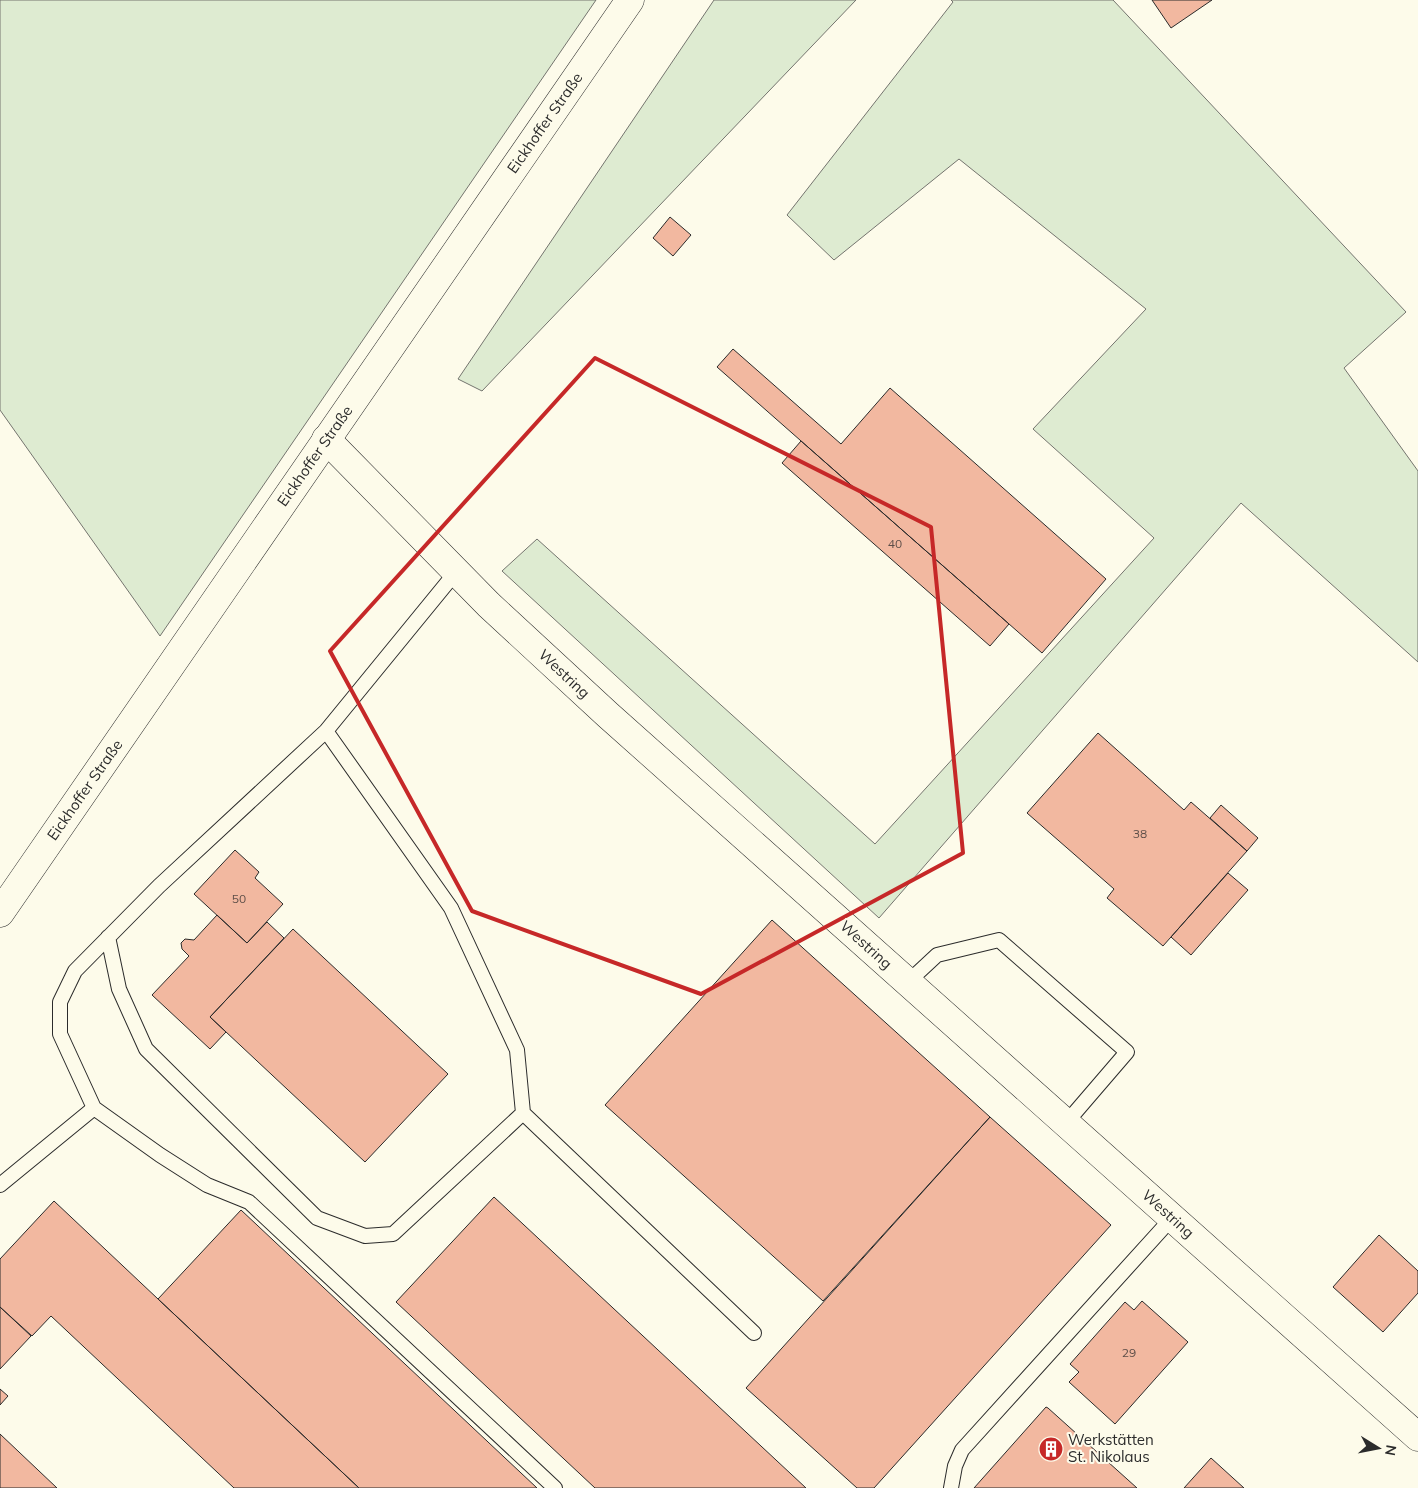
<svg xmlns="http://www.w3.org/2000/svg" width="1418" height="1488" viewBox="0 0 1418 1488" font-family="Mulish,sans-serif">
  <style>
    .green { fill: #deebd1; stroke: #74746e }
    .building { fill: #f2b8a0; stroke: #2b2b2b }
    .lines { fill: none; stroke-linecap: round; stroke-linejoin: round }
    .lane-casing { stroke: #2b2b2b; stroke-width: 16 }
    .street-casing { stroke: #2b2b2b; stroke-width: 29 }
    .secondary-casing { stroke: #2b2b2b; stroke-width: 29 }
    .lane { stroke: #fdfbea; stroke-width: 14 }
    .street { stroke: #fdfbea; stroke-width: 28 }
    .secondary { stroke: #fdfbea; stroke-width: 28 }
    .marked { fill: none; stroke: #c62828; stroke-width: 4; stroke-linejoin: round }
    .labels { text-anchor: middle; stroke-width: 4; stroke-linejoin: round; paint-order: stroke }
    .number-label { font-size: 12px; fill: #5d4e48 }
    .street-label { font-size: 15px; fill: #2b2b2b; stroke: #fdfbea }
    .poi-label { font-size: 15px; fill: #2b2b2b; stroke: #fdfbea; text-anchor: start }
  </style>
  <rect width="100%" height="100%" fill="#fdfbea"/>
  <path class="green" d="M0,0H596L160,636L0,410Z
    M714,0H856L482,391L458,379Z
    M951,0H1113L1406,312L1344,368L1418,471V662L1241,503L879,918L502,571L537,539L875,844L1154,538L1033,429L1146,309L959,159L834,260L787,215L953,2Z"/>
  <path class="building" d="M1152,0H1212L1171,28Z
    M670,217L691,235L673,256L653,238Z
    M733,349L841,444L890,388L1106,579L1042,653L717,367Z
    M801,441L1009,624L990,646L782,463Z
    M1098,733L1184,810L1191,802L1247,851L1163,946L1107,898L1114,889L1027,813Z
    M1221,805L1258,838L1247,851L1210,818Z
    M235,850L259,872L255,878L283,904L247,943L194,894Z
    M1228,873L1248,890L1191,955L1171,937Z
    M217,915L247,943L267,922L284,938L210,1017L226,1032L210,1049L152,995L189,956L182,949L181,943L185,939L194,940Z
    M772,920L990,1117L823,1301L605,1105Z
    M293,929L448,1074L365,1162L210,1017Z
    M990,1117L1111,1225L874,1488H857L746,1388Z
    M494,1197L806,1488H595L396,1302Z
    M54,1201L158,1299L359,1488H234L51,1316L32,1336L0,1307V1259Z
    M241,1210L537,1488H359L158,1299Z
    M1379,1235L1418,1271V1293L1383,1332L1333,1287Z
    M1142,1301L1188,1342L1115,1424L1069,1382L1079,1372L1070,1364L1125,1302L1134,1310Z
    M0,1307L31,1336L0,1369Z
    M0,1389L8,1396L0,1405Z
    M1046,1407L1048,1408L1137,1488H974Z
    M0,1434L57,1488H0Z
    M1211,1458L1244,1488H1184Z"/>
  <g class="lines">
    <defs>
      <path id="lane" d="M108,937L119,989L146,1049L317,1218L365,1236L393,1234L523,1113L517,1050L451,908L326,731L456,572
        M908,982L937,955L999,940L1127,1052L1066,1123
        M94,1108L160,1155L207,1185L249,1202L555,1488
        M523,1113L754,1333
        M0,1185L94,1108L60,1034V1002L75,971L159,886L326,731
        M951,1488L955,1466L962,1450L1172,1218"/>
      <path id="street" d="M326,439L489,605L608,715L1418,1437"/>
      <path id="secondary" d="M0,913L630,0"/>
    </defs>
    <use href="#lane" class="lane-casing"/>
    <use href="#street" class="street-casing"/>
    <use href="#secondary" class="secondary-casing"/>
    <use href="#lane" class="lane"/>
    <use href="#street" class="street"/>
    <use href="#secondary" class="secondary"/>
  </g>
  <path class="marked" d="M595,358L931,527L963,853L701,994L472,911L330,651Z"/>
  <defs>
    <symbol id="building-disc" viewBox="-11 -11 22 22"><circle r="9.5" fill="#c62828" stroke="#fdfbea"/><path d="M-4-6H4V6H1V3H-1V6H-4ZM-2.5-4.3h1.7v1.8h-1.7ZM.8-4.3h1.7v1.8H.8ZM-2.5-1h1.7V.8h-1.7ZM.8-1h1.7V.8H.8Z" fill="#fff"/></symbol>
  </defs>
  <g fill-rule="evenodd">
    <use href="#building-disc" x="1037" y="1435" width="28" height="28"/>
  </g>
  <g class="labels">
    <g class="number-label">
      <text x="895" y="548">40</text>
      <text x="1140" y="838">38</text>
      <text x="239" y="903">50</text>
      <text x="1129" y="1357">29</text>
    </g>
    <g class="street-label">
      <text transform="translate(545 123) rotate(-55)" y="5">Eickhoffer Straße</text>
      <text transform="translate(315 456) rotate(-55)" y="5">Eickhoffer Straße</text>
      <text transform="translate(564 674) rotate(43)" y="5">Westring</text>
      <text transform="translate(85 790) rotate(-55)" y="5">Eickhoffer Straße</text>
      <text transform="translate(866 945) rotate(42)" y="5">Westring</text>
      <text transform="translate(1168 1214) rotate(42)" y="5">Westring</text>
    </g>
    <g class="poi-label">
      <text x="1068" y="1445">Werkstätten<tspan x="1068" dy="17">St. Nikolaus</tspan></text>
    </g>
  </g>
  <g transform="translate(1378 1448) rotate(100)" stroke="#fdfbea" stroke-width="4" paint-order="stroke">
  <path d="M0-4L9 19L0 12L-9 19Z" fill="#2b2b2b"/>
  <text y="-8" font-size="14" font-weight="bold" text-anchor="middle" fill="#2b2b2b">N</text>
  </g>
</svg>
